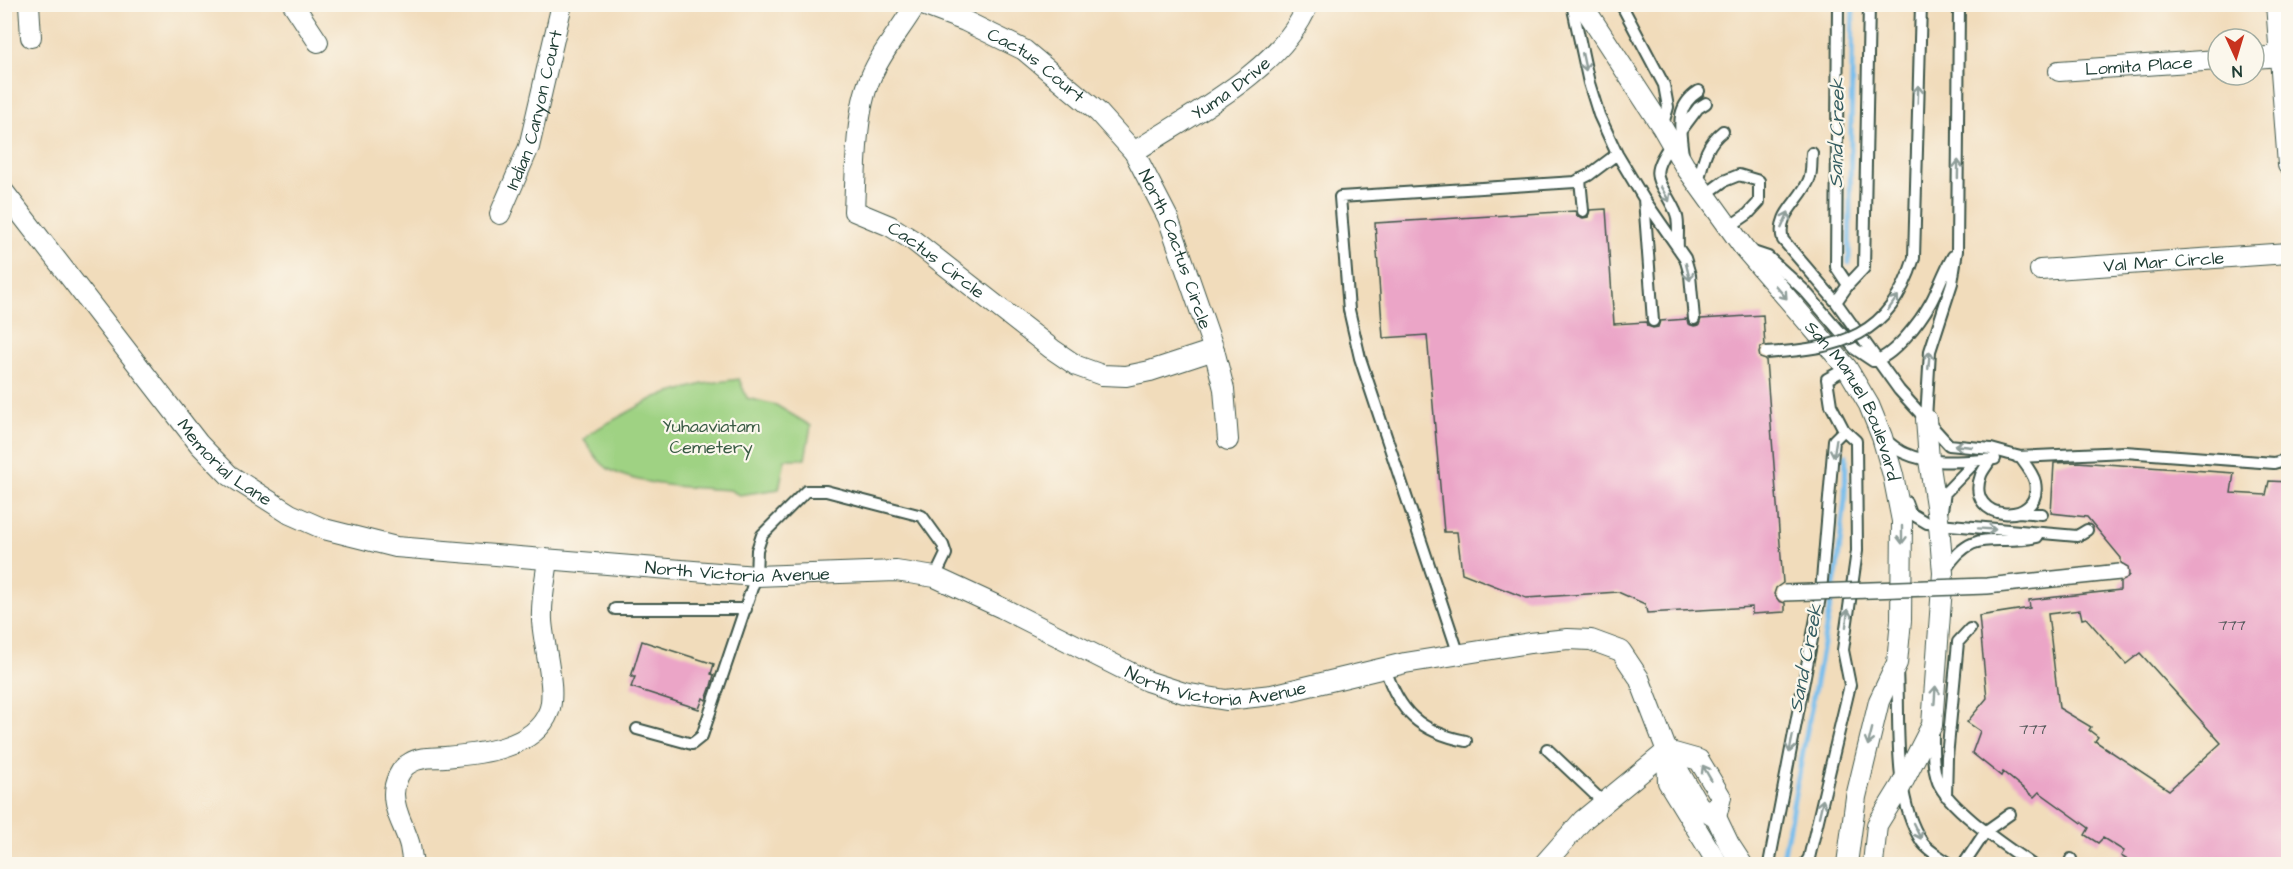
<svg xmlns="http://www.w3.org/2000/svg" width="2293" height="869" viewBox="0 0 2293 869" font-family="'Architects Daughter',sans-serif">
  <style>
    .green { fill: #9fd283; stroke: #5f885c; stroke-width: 1.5 }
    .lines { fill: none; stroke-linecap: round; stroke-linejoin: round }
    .stream { stroke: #75bded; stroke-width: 5 }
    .building { fill: #eba5c7; fill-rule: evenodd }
    .service-casing { stroke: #3e5548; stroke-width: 14 }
    .minor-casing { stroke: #3e5548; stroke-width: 22 }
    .service { stroke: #fff; stroke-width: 10 }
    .minor { stroke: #fff; stroke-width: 20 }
    .service-bridge-casing { stroke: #3e5548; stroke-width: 14; stroke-linecap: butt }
    .pedestrian-bridge-casing { stroke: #3e5548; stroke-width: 18; stroke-linecap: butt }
    .service-bridge { stroke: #fff; stroke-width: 10 }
    .pedestrian-bridge { stroke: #fff; stroke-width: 15 }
    .oneway { stroke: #8f9e9a }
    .labels { text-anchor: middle; stroke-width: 4.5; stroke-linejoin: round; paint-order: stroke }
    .number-label { font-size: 15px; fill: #525759 }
    .street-label { font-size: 18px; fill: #1f3d34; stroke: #fbf7ec }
    .park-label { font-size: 18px; fill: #395b44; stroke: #fbf7ec }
    .water-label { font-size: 20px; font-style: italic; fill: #345d62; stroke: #fbf7ec }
  </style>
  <rect width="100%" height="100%" fill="#fbf7ec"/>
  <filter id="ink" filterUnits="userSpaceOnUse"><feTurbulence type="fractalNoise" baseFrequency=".0167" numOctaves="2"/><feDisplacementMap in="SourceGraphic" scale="12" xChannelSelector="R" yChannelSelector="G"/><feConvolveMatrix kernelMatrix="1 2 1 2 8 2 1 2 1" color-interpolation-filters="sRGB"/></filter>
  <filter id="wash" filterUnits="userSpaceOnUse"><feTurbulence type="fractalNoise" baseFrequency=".008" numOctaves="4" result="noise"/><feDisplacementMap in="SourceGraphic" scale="24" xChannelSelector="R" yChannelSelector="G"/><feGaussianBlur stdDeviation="1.35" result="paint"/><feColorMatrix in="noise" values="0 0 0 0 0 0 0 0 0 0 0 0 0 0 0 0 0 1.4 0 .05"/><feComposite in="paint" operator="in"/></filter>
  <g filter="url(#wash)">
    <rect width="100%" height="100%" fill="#f1dcbb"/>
    <path class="green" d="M739,379L747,398L776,405L811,426L805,459H785L779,489L739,495L730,490C696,488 636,486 607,468C597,461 591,449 584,440L593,431L656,397L703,384Z"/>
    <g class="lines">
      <path class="stream" d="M1849,263L1853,4
        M1782,864L1837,569L1845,500L1846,455"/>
    </g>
    <g id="blocks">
      <path class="building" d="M1606,209L1614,324L1646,322L1647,326L1653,328L1658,327L1660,321L1687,319L1688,324L1694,326L1699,325L1701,319L1763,315L1765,346L1761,347L1759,353L1760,358L1766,360L1783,583L1776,588L1774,594L1779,601L1785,603V612L1752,614V607L1647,613L1645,604L1618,592L1526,598L1462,573L1457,532H1444L1427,335L1383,338L1375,223L1575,211L1577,216L1583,218L1588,217L1590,210Z
        M2077,462L2234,473L2231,493L2266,495L2269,481L2289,482V864H2134L2121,856L2124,851L2103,838L2098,843L2085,835L2089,828L2039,792L2034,797L2003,772L2001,776L1972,753L1980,731L1967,722L1987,698L1979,616L2030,608L2029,600L2120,590V582L2125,580L2129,575L2128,567L2121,563V558L2087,517L2051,513L2054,463ZM2080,610L2082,619L2086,618L2126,664L2140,653L2221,743L2169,790L2095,741L2098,737L2089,730L2091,727L2059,708L2048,614Z
        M642,641L714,664L711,674L714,675L711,686L706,700L703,698L699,709L631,687L635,677H631Z"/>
    </g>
  </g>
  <g filter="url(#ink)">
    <use href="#blocks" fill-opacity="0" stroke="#3e5548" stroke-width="1.5"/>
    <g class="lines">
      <defs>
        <path id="service" d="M1572,4L1589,83L1599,115L1617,154L1644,199L1685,258L1690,275L1694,319
          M1621,4L1664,85L1668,107L1662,127
          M1838,4L1836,267L1848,285
          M1680,132L1698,108L1706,103
          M1671,144C1646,178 1660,179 1675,211C1680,220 1677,237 1678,248
          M1812,153C1811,161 1812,169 1810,177C1803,200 1775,213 1783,240L1836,302L1899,390L1949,445L1991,449L2020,457C2025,464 2033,473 2035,482C2044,527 1963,523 1981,475C1983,470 1988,464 1991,459
          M1683,155C1680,128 1674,107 1699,91
          M1580,179L1583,211
          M1698,183C1703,162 1705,145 1723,131
          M1705,195L1724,181L1739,175L1759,181V202L1748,214L1729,227
          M1644,199L1653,321
          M1750,251L1768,257L1804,290L1855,349L1873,361C1893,358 1921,320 1931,302C1939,287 1944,271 1953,256
          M1914,258L1921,4
          M1836,302L1848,285L1864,268L1869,4
          M1926,419L1930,351L1952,283L1957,251L1959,4
          M1844,430L1831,405L1827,379L1847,368
          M1884,439C1891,444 1897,450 1904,453C1932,466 1966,461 1995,459
          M2017,457L2125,452L2274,463L2288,459
          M1906,502L1910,513L1927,523L2077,536L2087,530
          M1942,510L1945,493L1976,461
          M2019,512L2042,514
          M1945,570C1974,525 1994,547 2037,537
          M615,609H746
          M1459,655L1360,358L1349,310L1340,197L1575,182L1589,175L1617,154
          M1385,668C1399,712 1420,732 1466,741
          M1897,670C1900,722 1892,797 1922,842C1928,851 1942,858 1950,864
          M637,729L692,744L702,736L756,576L757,550L762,535L806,491H826L922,516L943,545L946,554L935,577
          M1933,732C1933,748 1932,766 1938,782C1949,809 2007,847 2031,864
          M1547,749L1604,803
          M1946,796L1947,757L1958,642L1970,629
          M1769,864L1821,592L1834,440L1844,430L1856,441L1857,551L1843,650L1850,685L1809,858L1805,864
          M1964,864L1986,831L2010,814
          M2069,864L2071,859"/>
        <g id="minor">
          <path d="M29,4L31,37"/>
          <path d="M293,4L318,42"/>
          <path id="s1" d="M916,4C901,29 881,52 870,79C855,113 856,174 854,211L890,226L914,241L1052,349L1077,366L1102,375L1126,376L1150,371L1214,350"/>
          <path id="s2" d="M920,4L965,21L1024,50L1098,112L1134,152L1168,218L1214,350L1224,389L1228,440"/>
          <path id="s3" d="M1582,4L1662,127L1684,165L1744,248L1847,368L1869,405L1882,437L1893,475L1902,521L1901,620L1897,663L1879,701L1856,797L1847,864"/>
          <path d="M2276,4L2288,165"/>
          <path d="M2254,58L2281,56"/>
          <path id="s4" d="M2059,71L2218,60"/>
          <path id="s5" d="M1134,152C1189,116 1284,68 1308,4"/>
          <path id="s6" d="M4,192L199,444L229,475L290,514L324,529L396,547L756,576L896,571L935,577L1002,608L1147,681L1184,693L1226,700L1272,695L1405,663L1530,643L1568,639L1591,640L1621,651L1639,678L1667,751L1699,806L1716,817L1729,844L1742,864"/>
          <path id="s7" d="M500,214L529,147L562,4"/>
          <path id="s8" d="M2040,270L2288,253"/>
          <path d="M1667,751L1699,760L1721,797L1716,817"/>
          <path d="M1667,754L1668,782L1718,864"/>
          <path d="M413,864C412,859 411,852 410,846C406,829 394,813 394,794C394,783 400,768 410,763C421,756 433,758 445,757C479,754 535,749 549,711C557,690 543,644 542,620C541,600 545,581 548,561"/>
          <path d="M1544,864L1583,820L1667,751"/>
          <path d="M1873,864L1877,825L1901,786L1932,725L1943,573L1939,525L1929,460L1926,419"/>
        </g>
      </defs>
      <use href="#service" class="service-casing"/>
      <use href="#minor" class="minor-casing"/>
      <use href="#service" class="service"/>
      <use href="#minor" class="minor"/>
      <defs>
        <path id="service-bridge" d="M1766,353C1842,348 1889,338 1914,258"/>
        <path id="pedestrian-bridge" d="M1784,593L1987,586L2120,572"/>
      </defs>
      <use href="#service-bridge" class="service-bridge-casing"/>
      <use href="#pedestrian-bridge" class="pedestrian-bridge-casing"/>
      <use href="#service-bridge" class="service-bridge"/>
      <use href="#pedestrian-bridge" class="pedestrian-bridge"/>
    </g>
    <defs><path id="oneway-shaft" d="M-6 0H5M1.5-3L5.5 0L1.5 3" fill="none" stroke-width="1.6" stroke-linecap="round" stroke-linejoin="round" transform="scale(1.5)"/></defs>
    <g class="oneway">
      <use href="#oneway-shaft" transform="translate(1584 62) rotate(78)"/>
      <use href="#oneway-shaft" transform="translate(1918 94) rotate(-88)"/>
      <use href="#oneway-shaft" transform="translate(1958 169) rotate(-89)"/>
      <use href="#oneway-shaft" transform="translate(1665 194) rotate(60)"/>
      <use href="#oneway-shaft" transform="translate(1785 220) rotate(-66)"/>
      <use href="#oneway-shaft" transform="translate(1688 272) rotate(76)"/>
      <use href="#oneway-shaft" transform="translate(1781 292) rotate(49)"/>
      <use href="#oneway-shaft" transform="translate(1893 303) rotate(-55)"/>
      <use href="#oneway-shaft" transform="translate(1929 360) rotate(-85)"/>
      <use href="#oneway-shaft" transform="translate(1963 446) rotate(-174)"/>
      <use href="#oneway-shaft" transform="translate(1835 448) rotate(99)"/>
      <use href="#oneway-shaft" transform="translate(1987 529) rotate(4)"/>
      <use href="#oneway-shaft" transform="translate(1902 535) rotate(90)"/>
      <use href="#oneway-shaft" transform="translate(1847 618) rotate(-83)"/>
      <use href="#oneway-shaft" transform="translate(1935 695) rotate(-86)"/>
      <use href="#oneway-shaft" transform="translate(1870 737) rotate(104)"/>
      <use href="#oneway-shaft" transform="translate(1791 744) rotate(101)"/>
      <use href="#oneway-shaft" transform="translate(1707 773) rotate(-120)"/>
      <use href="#oneway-shaft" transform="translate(1821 808) rotate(-77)"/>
      <use href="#oneway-shaft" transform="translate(1917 831) rotate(64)"/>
    </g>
  </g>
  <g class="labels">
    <g class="number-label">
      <text x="2232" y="630">777</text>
      <text x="2033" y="734">777</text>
    </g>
    <g class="street-label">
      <text dy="6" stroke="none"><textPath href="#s2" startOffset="132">Cactus Court</textPath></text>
      <text dy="6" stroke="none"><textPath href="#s4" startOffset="80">Lomita Place</textPath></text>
      <text dy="6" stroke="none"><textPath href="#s5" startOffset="116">Yuma Drive</textPath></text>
      <text dy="6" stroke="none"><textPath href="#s7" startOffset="110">Indian Canyon Court</textPath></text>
      <text dy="6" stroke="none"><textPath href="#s2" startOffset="370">North Cactus Circle</textPath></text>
      <text dy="6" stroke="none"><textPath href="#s1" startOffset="318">Cactus Circle</textPath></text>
      <text dy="6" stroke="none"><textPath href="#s8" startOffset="124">Val Mar Circle</textPath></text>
      <text dy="6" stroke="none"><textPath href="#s3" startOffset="483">San Manuel Boulevard</textPath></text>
      <text dy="6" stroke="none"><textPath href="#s6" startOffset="350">Memorial Lane</textPath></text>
      <text dy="6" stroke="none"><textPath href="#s6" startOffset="888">North Victoria Avenue</textPath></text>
      <text dy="6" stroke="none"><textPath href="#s6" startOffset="1392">North Victoria Avenue</textPath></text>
    </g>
    <g class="park-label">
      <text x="711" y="432">Yuhaaviatam<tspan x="711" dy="21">Cemetery</tspan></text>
    </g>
    <g class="water-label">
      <text transform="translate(1836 133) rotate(-89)" y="7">Sand Creek</text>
      <text transform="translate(1805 658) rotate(-79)" y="7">Sand Creek</text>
    </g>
  </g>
  <rect width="2293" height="869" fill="none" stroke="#fbf7ec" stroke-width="24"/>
  <g transform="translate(2236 57) rotate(176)"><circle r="28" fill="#fbf7ec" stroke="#a3ada2" stroke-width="1.5"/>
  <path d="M0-4.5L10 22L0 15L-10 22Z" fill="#c8321e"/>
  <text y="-9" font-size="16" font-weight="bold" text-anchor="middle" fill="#1f3d34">N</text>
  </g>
</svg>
